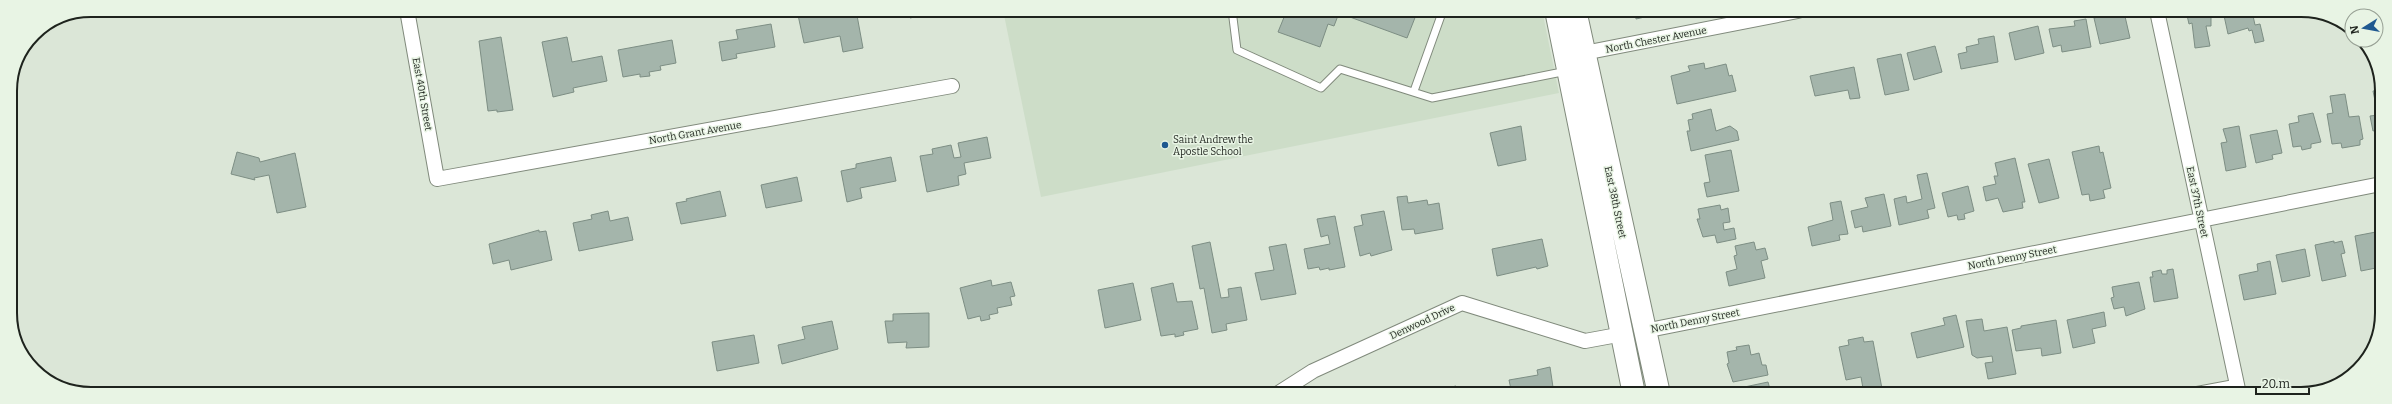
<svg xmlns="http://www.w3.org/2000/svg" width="2392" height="404" viewBox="0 0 2392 404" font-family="Bitter,serif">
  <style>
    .built { fill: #cdddc8 }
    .building { fill: #a4b5ab; stroke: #7d8e84 }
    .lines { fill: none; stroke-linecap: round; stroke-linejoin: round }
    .service-casing { stroke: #808a7c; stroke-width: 9 }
    .minor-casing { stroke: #808a7c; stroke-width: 16 }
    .primary-casing { stroke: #808a7c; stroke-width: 24 }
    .service { stroke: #fff; stroke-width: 7 }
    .minor { stroke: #fff; stroke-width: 14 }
    .primary { stroke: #fff; stroke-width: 22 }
    .poi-dot { fill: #1f5990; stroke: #e8f4e4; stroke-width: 1.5 }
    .labels { text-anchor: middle; stroke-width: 3; stroke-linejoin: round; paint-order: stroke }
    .street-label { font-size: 10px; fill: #1e231d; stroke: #e8f4e4 }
    .poi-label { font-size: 10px; fill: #1e231d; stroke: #e8f4e4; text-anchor: start }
    .rim { fill: none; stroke: #1e231d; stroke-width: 2 }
  </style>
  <rect width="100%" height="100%" fill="#dbe6d7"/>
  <path class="built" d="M1003,10H1542L1559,93L1041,197Z"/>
  <path class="building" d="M824,10H856L863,48L843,52L840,36L804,43L798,15Z
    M888,10H943V11L910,18L909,13L889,17Z
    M1189,10H1211V13L1191,17Z
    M1287,10H1418L1407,38L1339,13L1334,26L1328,24L1320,47L1278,32Z
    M1635,11H1648L1649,16L1636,19Z
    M2186,11H2211V26H2206L2210,46L2195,48L2192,23L2189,24Z
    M2223,11H2252L2255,25L2260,24L2264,41L2255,43L2252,30L2249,31L2248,28L2228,34Z
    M2124,12L2130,38L2100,44L2094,18Z
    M2086,19L2091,47L2062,52L2061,45L2053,47L2049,29L2075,26L2074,21Z
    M771,24L775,47L736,54L737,58L722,61L719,42L738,39L736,30Z
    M2038,26L2044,53L2015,60L2009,33Z
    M1994,36L1998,62L1961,69L1958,54L1967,52L1966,47L1979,44L1978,39Z
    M501,37L513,110L497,112V110L488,111L479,41Z
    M567,37L572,62L602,56L607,81L573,88L574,92L553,97L542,42Z
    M672,40L676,63L660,66L661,70L649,72L650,76L640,77V74L623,77L618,50Z
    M1935,46L1942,72L1914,80L1907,53Z
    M1901,54L1909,90L1885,95L1877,59Z
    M1704,63L1705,69L1726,64L1729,76L1732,75L1736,91L1677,104L1671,76L1690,71L1688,66Z
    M1854,67L1860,98L1850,99L1848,90L1815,96L1810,76Z
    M2380,90L2381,132L2380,129L2373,131L2370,116L2378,115L2373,91Z
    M2345,94L2349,117L2359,116L2363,139L2360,140V145L2342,148L2341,143L2332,144L2327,114L2333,113L2330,96Z
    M1711,109L1716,131L1730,126L1737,131L1739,140L1691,151L1687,131H1690L1688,120L1693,119L1692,114Z
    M2313,113L2321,142L2311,144V148L2302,150L2301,146L2293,147L2289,124L2299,122L2298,116Z
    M1521,126L1526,160L1498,166L1490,133Z
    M2239,126L2246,167L2226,171L2221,143L2227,142L2223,129Z
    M2277,130L2282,153L2272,155L2273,159L2256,163L2250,135Z
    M987,137L991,158L964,163L966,174L958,176L959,185L927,192L920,156L933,154L932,149L951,145L954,158L961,157L958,143Z
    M2099,146L2100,153L2103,152L2111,188L2103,190L2105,198L2090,201L2089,194L2082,195L2072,152Z
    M1731,150L1739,191L1707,197L1704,183L1710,182L1705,155Z
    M237,152L259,158L260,162L295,153L306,207L277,213L269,175L254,178L255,180L231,174Z
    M891,157L896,181L860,188L862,198L847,202L841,171L856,168V164Z
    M2015,158L2025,202H2022L2023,208L2003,212L1998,198L1986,201L1983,187L1996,184L1994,176H1998L1995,163Z
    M2049,159L2059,198L2039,203L2028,164Z
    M1927,173L1935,208L1927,210L1929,218L1899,225L1894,199L1906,196L1907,203L1922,199L1917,175Z
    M797,177L802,201L766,208L761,185Z
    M1968,186L1974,211L1964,214L1965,219L1958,220L1957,215L1948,217L1942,193Z
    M720,191L726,216L681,224L676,203L687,201L686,199Z
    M1884,194L1891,226L1863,232L1862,226L1855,228L1851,211L1868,207L1865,198Z
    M1407,196L1408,203L1427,200L1428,205L1439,203L1443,229L1415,234L1414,229L1402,230L1397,197Z
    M1841,201L1848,234L1839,235L1840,240L1812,246L1808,227L1833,220L1830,203Z
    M1720,205L1721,210L1728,208L1730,222L1723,223L1724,230L1734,228L1736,239L1717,243L1715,235L1703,237L1697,219H1700L1698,209Z
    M608,211L610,221L628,217L633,240L579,251L573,223L592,219L591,215Z
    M1384,211L1392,250L1371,256L1370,253L1360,256L1354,227L1363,225L1361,215Z
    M1335,216L1345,267L1329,270V268L1320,270L1319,267L1308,269L1304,249L1330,244L1328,235L1321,237L1317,219Z
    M539,230V232L546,231L552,260L511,270L509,260L493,264L489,244Z
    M2381,231V267L2361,271L2355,236Z
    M1542,239L1548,266L1537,269L1536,267L1497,276L1492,249Z
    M2334,241V243L2342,241L2345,253L2341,254L2346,276L2322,281L2315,245Z
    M1210,242L1221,298L1229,297L1228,289L1241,287L1247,320L1226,324L1227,330L1212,333L1204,288L1200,289L1192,246Z
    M1754,242L1756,250L1765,248L1768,259L1761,261L1765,278L1729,286L1726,272L1737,269L1734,256L1737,255L1735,246Z
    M1286,244L1296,294L1261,300L1255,273L1274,270L1269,247Z
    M2305,249L2310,276L2282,282L2276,255Z
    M2270,261L2276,294L2244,300L2239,275L2258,271L2257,264Z
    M2173,269L2178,298L2154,302L2150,277H2153L2152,272L2161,270L2162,274H2167V270Z
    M991,280L992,286L1011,282L1015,296L1010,297L1012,305L997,308L998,313L989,315L990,319L981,321L980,316L968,319L960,288Z
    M2139,282L2145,309L2126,316L2124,307L2114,309L2111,298L2114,297L2112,287Z
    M1133,283L1141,320L1105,328L1098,290Z
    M1173,283L1177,302L1192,301L1198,329L1183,332L1184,335L1175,337V334L1161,336L1151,288Z
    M2104,312L2106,326L2092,329L2095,343L2073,348L2067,320Z
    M929,313V347L906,348L907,342L888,343L885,321H893V314Z
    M1956,315L1964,347L1917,358L1911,333L1945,325L1943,318Z
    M1982,319L1984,331L2007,327L2016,374L1988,379L1985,363L1993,362L1992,356L1977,358L1972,355L1966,321Z
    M2056,320L2061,353L2042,356L2041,348L2016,351L2012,330L2021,328V326Z
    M832,321L838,349L782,364L778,345L805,339L802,327Z
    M754,335L759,363L717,371L712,342Z
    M1863,337L1864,342L1873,341L1883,394H1864L1861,377L1846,380L1839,347L1849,345L1848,340Z
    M1749,345L1751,355L1759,353L1762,365H1766L1768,375L1733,382L1727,364L1729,363L1727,352L1737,350L1736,347Z
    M1550,367L1554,394H1512L1509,380L1538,375L1537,370Z
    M1768,382L1771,393L1736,394L1735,389Z
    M1456,386V390L1468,388L1469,394H1431V391Z"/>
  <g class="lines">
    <defs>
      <path id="service" d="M1232,10L1237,50L1321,88L1340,69L1432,98L1567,71
        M1414,91L1443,10
        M2178,394L2237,383"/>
      <path id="minor" d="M407,10L437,179L952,86
        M2157,11L2239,394
        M1584,53L1798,11
        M1644,331L2381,184
        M1277,394L1313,371L1462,303L1585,341L1623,334"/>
      <path id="primary" d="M1556,10L1634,394
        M1575,10L1659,394"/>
    </defs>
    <use href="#service" class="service-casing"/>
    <use href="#minor" class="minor-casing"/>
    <use href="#primary" class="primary-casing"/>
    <use href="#service" class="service"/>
    <use href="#minor" class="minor"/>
    <use href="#primary" class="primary"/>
  </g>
  <circle class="poi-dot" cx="1165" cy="145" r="4"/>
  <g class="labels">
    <g class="street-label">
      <text transform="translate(1656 39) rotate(-11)" y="4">North Chester Avenue</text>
      <text transform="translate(423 94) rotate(80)" y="4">East 40th Street</text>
      <text transform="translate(695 132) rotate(-10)" y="4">North Grant Avenue</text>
      <text transform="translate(1616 202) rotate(78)" y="4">East 38th Street</text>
      <text transform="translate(2198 202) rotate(78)" y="4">East 37th Street</text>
      <text transform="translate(2012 257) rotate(-11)" y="4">North Denny Street</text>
      <text transform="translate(1695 320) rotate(-11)" y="4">North Denny Street</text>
      <text transform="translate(1422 321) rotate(-25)" y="4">Denwood Drive</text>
    </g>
    <g class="poi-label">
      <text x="1173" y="143">Saint Andrew the<tspan x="1173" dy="12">Apostle School</tspan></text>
    </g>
  </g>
  <path d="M0 0H2392V404H0ZM91 17H2301A74 74 0 0 1 2375 91V313A74 74 0 0 1 2301 387H91A74 74 0 0 1 17 313V91A74 74 0 0 1 91 17Z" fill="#e8f4e4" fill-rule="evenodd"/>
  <path class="rim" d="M91 17H2301A74 74 0 0 1 2375 91V313A74 74 0 0 1 2301 387H91A74 74 0 0 1 17 313V91A74 74 0 0 1 91 17Z"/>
  <g transform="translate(2364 28) rotate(259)"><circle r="19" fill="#e8f4e4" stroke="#97a094"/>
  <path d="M0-3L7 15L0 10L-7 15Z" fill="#1f5990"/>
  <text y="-6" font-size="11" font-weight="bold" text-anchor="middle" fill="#1e231d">N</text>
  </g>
  <path d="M2256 388v6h53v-6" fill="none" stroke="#1e231d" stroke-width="2"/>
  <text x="2262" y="388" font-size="12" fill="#1e231d" stroke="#e8f4e4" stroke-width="3" paint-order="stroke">20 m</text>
</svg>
